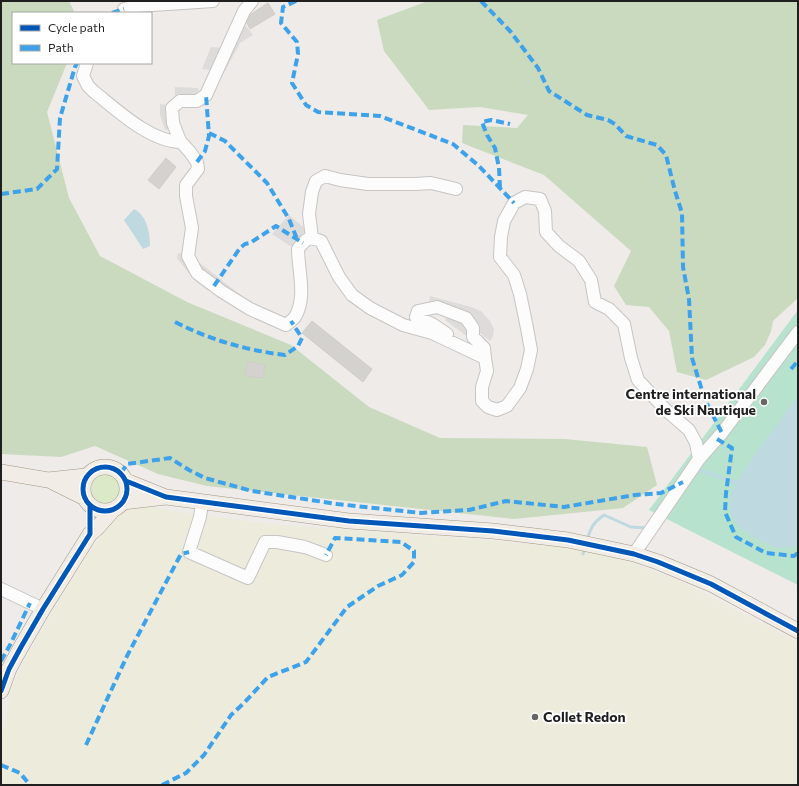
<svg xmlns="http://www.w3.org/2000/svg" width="799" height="786" viewBox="0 0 799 786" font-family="Commissioner,sans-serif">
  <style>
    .farmland { fill: #edecdc }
    .grass { fill: #dbe9c8 }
    .forest { fill: #cadabf }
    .pitch { fill: #b6e2ce }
    .parking { fill: #dedcdb }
    .water { fill: #bed9df }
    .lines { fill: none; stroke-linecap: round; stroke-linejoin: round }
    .stream { stroke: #bed9df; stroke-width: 3 }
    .building { fill: #d4d2cf; stroke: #d1cdca }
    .minor-casing { stroke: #c6c5c4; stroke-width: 14 }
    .major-casing { stroke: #a39886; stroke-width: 16 }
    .minor { stroke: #fcfcfc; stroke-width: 12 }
    .major { stroke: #f1ece5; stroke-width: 15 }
    .quiet { stroke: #3da2ea; stroke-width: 4; stroke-dasharray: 8 4; stroke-linecap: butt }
    .cycleway-casing { stroke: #fff; stroke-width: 8 }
    .cycleway { stroke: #0057b8; stroke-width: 5 }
    .poi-dot { fill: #676665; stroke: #fff; stroke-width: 1.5 }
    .labels { text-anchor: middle; stroke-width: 3.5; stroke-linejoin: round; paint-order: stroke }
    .poi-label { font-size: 14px; font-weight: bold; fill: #1f1f1f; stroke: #fff; text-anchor: end }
  </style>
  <rect width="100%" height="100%" fill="#eeebe8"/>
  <path class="farmland" d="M131,504L193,514L270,524L494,541L600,551L679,581L798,642V785H1V733L4,728L11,689L25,659L76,572L114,518Z"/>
  <path class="grass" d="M89 489a16 16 0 1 1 32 0a16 16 0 1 1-32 0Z"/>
  <path class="forest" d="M1,1H69L75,13H13V63H67L47,112L69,198L100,256L187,302L291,345L369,407L440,438L565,439L647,447L657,485L623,508L514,519L207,486L158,474L95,446L61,457L1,454Z
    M428,1H798V296L797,299L773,321L771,331L765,345L754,357L706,380L677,372L669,331L649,307L626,305L614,286L631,251L544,175L462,143L463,125L517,128L528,115L480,107L429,110L384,51L377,20Z"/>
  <path class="pitch" d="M798,310V585L649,510Z"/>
  <path class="parking" d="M242,21L253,35L240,43L225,71L202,69L211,47L224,48Z
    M175,87L198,88L201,98L172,108L175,129L165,130L160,115V104L168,105L170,100L175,98Z
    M289,215L307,230L295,249L272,234Z
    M178,253L186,254L197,266L200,263L252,304L259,319L243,313L217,293L207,290L195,281L177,258Z
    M430,296L471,307L481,311L490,321L494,329L493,336L490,341L477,331L468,337L445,320L448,316L429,304Z"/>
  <path class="water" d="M134,209C147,216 150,232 150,246L143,249L124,220Z
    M798,396V546L777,548L752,537L738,526L730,511L732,490L751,460Z"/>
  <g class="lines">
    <path class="stream" d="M696,474L699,470L737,483
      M587,540C591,527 593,523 604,515L631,527L648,528
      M583,554L585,547"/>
  </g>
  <path class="building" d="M268,3L275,14L250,29L247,23L250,15Z
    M166,158L176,167L159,189L148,180Z
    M312,321L372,369L363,382L302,333Z
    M247,361L265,365L263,378L245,376Z"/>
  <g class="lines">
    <defs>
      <path id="minor" d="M252,1L244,11L206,95L197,101H180L172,108L173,123L180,141L190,152L197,162L198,169L186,185V196L192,228L188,256L197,273L221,291L250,309L286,325C289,322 293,320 295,317C307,297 298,270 298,249C306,239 308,236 321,241L339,277L352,295L370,308L403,325L432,333L485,358L487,371L482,387V401L488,407L497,410L507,406L520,388L527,369L531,350L527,328L520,294L514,275L500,257L501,237L504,221L514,203L525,197L540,199L545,211L546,232L559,246L579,261L591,280L595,302L609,309L624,324L631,358L638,380L666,410L689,430L696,443L699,459L634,554
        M124,9L137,6L213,1
        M87,63L83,76L88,86L93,91C116,109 150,142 181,142
        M312,238L309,214L312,192L316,181L325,176L340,180L368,184H415L431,183L456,189
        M447,334L432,324L416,317L418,311L437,307L466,318L473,328V337L484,348L485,358
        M699,459L722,433L798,332
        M202,503L200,517L189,552L248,578L265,542H277L305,547L326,555
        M1,589L43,609"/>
      <path id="major" d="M83 489a22 22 0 1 1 44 0a22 22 0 1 1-44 0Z
        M1,472L48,480L86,476
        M49,480L85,498
        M126,481L163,496
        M123,502L166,497L349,521L493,531L568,540L634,554L658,562L711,584L798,631
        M1,691L9,669L21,647L43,609L90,534L97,528L113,510"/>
    </defs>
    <use href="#minor" class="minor-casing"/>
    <use href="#major" class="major-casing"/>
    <use href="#minor" class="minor"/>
    <use href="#major" class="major"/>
    <path class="quiet" d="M296,1L283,7L281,23L297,42L298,54L292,83L306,105L318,112L380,116L453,144L479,166L514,203
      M481,1L510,31L538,68L549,91L587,115L608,120L615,124L626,136L657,145L666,155L675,191L682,213L683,267L689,299L692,358L705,400L722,433
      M112,13L124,9
      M209,133L225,141L267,183L289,219L297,239
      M197,162L205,151L209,136L206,95
      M500,188L499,168L495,148L487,135L482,122L491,120L510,124
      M1,194L37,189L57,169L60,118L75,67L77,63
      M214,286L240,248L245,244L250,243L276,226L303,243
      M175,322C211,340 245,350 285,355L298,346L302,338L291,321
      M791,369L798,361
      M717,439L732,448L726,493L725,512L736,537L766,553L794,556L798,553
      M121,473L127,464L170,458L189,470L205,478L252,491L337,504L421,513L469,510L506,501L564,507L635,495L661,493L683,482
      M1,661L10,645L30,603
      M86,745L127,656L181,554L189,552
      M1,765L20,773L30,785
      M162,785L186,773L204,755L231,715L244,703L268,677L306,662L347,607L378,586L402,575L414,562V551L401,542L335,538L326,555"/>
    <defs>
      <path id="cycleway" d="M83 489a22 22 0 1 1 44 0a22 22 0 1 1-44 0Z
        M126,481L166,497L349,521L493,531L568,540L634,554L658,562L711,584L798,631
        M1,691L9,669L21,647L43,609L90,534V505"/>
    </defs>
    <use href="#cycleway" class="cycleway-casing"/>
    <use href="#cycleway" class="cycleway"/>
  </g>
  <g class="poi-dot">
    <circle cx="764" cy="402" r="4"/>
    <circle cx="535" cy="717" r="4"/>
  </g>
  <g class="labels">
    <g class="poi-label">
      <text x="756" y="399">Centre international<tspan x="756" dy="16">de Ski Nautique</tspan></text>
      <text x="543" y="722" text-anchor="start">Collet Redon</text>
    </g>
  </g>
  <rect width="799" height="786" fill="none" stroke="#1f1f1f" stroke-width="4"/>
  <rect x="12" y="12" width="140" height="52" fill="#ffffff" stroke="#a5a5a5"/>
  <rect x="20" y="25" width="20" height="6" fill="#0057b8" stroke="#a5a5a5"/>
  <text x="48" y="32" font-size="12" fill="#1f1f1f">Cycle path</text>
  <rect x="20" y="45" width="20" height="6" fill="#3da2ea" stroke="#a5a5a5"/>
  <text x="48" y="52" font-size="12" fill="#1f1f1f">Path</text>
</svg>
